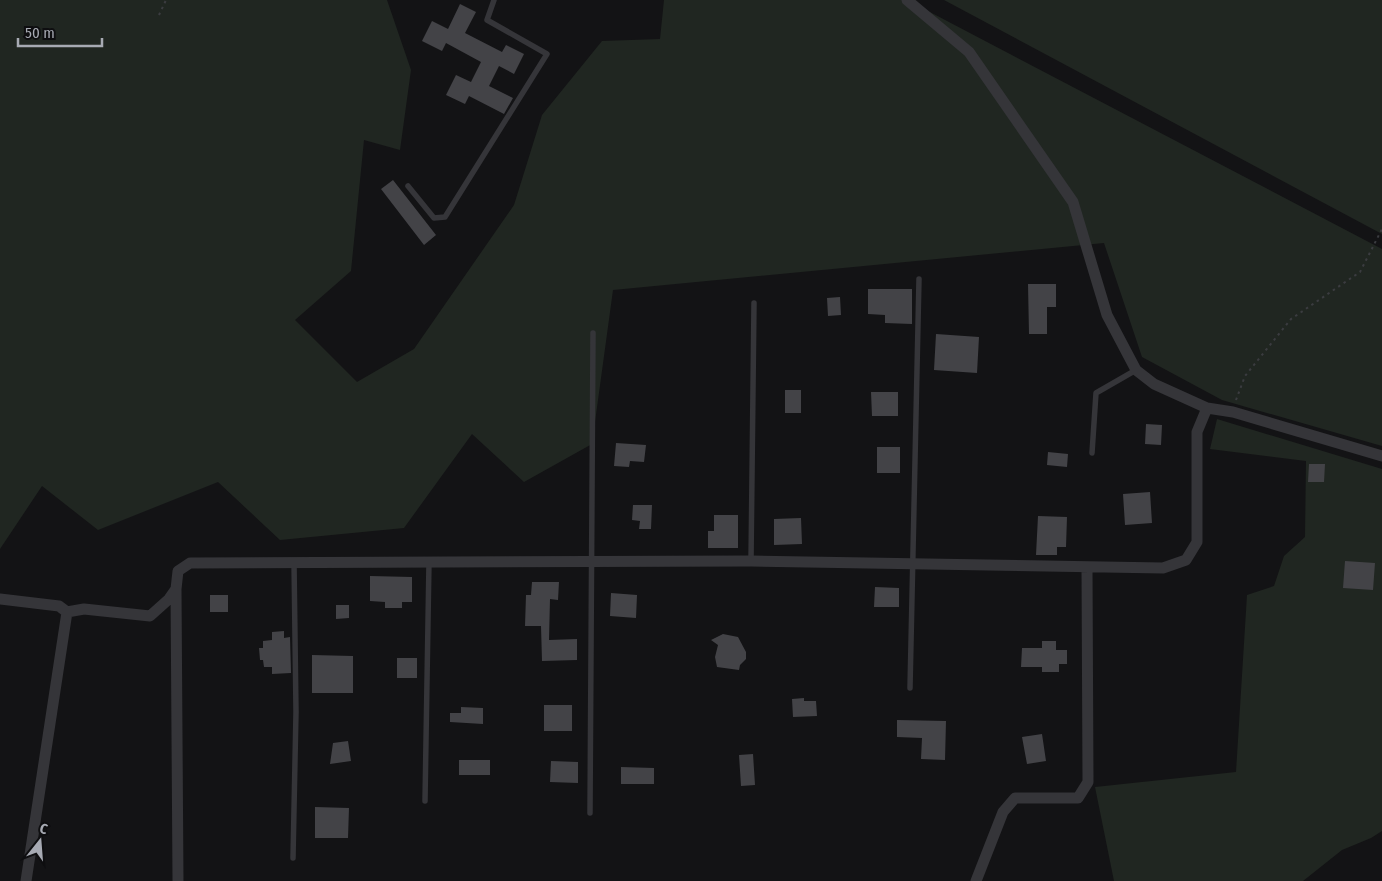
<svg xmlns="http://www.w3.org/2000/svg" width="1382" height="881" viewBox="0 0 1382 881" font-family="'Fira Sans Condensed',sans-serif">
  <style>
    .green { fill: #202621 }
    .building { fill: #434347 }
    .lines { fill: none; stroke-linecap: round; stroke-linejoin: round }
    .path { stroke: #3b3c40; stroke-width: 2; stroke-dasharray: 2.5 4; stroke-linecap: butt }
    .service { stroke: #353539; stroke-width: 5.5 }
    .minor { stroke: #353539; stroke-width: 11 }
  </style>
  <rect width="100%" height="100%" fill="#131315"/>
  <path class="green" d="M0,0H387L411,70L400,150L364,140L351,271L295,320L357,382L414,349L514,205L542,115L602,41L660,39L664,0H907L1382,249V446L1222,400L1142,357L1104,243L613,290L592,444L524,482L472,434L404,528L280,540L218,482L98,530L42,486L0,549Z
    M944,0H1382V234Z
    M1217,419L1382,469V831L1371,838L1342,850L1303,881H1114L1095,787L1236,772L1247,595L1274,586L1284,556L1305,537L1306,461L1210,449Z"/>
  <path class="building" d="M460,4L476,12L465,33L502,52L506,45L524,54L514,74L499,66L489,86L513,98L504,114L469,96L465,104L446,95L456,75L471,82L481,62L446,43L442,51L422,41L432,21L448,29Z
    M393,180L436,235L424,245L381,189Z
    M1028,284H1056V307H1047V334H1029Z
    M868,289H912V324L885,323V315L868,314Z
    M840,297L841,315L828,316L827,298Z
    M936,334L979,337L977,373L934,370Z
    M785,390H801V413H785Z
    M871,392H898V416H872Z
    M1146,424L1162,425L1161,445L1145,444Z
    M616,443L646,445L644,462L630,461L629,467L614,466Z
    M877,447H900V473H877Z
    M1048,452L1068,454L1067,467L1047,465Z
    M1309,464H1325L1324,482H1308Z
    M1150,492L1152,523L1125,525L1123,494Z
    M633,505H652L651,529H639L640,521L632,520Z
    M714,515H738V548H708V531H714Z
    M1038,516L1067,517L1066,547H1057V555H1036Z
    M801,518L802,544L774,545V519Z
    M1345,561L1375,563L1373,590L1343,588Z
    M370,576L412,577V602H402V608H385V602L370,601Z
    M532,582H559L558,600L550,599L549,640L577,639V660L542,661L541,626H525L526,595H531Z
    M875,587L899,588V607H874Z
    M611,593L637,595L636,618L610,616Z
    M210,595H228V612H210Z
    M336,605H349V618L336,619Z
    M284,631V638L290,637L291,673L272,674V667H264L263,660H260L259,648H263V641L272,640V632Z
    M723,634L738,637L746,652V659L740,665L739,670L717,667L715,657L718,645L711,640Z
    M1042,641H1056V650H1067V664H1059V672H1042V667H1021L1022,648H1042Z
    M312,655L353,656V693H312Z
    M397,658H417V678H397Z
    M804,698V701H816L817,716L793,717L792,699Z
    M544,705H572V731H544Z
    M461,707L483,708V724L450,722V713H461Z
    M897,720L946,721L945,760L921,759L922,738L897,737Z
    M1042,734L1046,761L1027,764L1022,737Z
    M348,741L351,761L330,764L333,743Z
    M753,754L755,785L741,786L739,755Z
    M459,760H490V775H459Z
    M551,761L578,762V783L550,782Z
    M621,767L654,768V784H621Z
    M315,807L349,808L348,838H315Z"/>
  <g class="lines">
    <path class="path" d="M159,15L166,0
      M1236,400L1245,376L1291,319L1360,272L1382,229"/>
    <path class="service" d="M408,186L434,218L445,217L547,54L487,20L494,0
      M1092,453L1096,393L1136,370
      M751,561L754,303
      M910,688L919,279
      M425,801L429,562
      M590,813L593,333
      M293,858L296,712L294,562"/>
    <path class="minor" d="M907,0L969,52L1073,202L1107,315L1136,370L1154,384L1207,408L1233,412L1382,456
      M0,599L59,606L67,612L84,609L150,616L169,599L176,589
      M26,881L67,612
      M178,881L176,589L178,571L190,563L751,561L1163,568L1186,560L1197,542V432L1207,408
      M976,881L1003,812L1015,798H1078L1088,782L1087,568"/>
  </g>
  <g transform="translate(40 841) rotate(17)" stroke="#0e0e10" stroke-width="4" paint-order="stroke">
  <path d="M0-4L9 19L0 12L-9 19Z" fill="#a7aab3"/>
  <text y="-8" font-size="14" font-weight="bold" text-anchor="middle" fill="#a7aab3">С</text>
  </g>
  <path d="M18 38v8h84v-8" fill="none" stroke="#a7aab3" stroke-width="2.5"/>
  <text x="25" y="38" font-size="15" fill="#a7aab3" stroke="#0e0e10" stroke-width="4" paint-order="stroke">50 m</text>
</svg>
